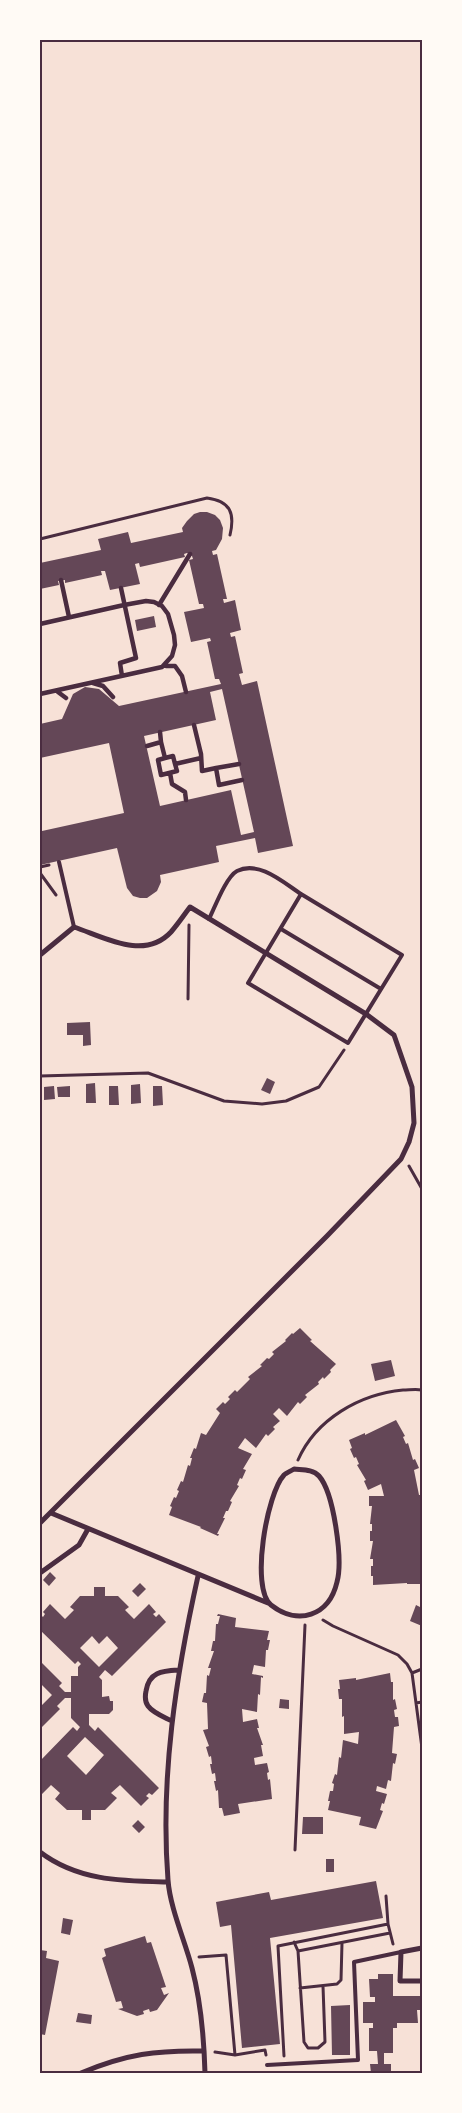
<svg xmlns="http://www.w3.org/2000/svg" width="462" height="2113" viewBox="0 0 462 2113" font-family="'Varela Round',sans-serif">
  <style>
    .building { fill: #644757; fill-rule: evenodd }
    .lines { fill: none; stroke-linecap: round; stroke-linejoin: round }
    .path { stroke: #4a2c40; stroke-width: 3 }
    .service { stroke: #4a2c40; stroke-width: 4 }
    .pedestrian { stroke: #4a2c40; stroke-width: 4.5 }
    .minor { stroke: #4a2c40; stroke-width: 5 }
    .neatline { fill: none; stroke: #4a2c40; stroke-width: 2 }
  </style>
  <rect width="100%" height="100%" fill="#f7e1d7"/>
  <path class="building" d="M200,512H207L215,515L220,520L223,528L222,539L216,550L212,551L213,555L217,554L227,599H223L224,603L235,600L241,630L230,633L231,637L235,636L243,673L239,674L242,685L257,681L293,846L258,853L255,838L216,846L219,862L160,875L161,882L157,891L147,898H140L133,896L127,888L117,848L40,865V824L42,831L124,813L109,743L40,758V724L62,719L73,694L85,687L99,689L119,706L221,684L219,679H215L207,642L211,641L210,638L191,642L184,612L204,608L203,604H199L189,560L193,559L192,556L187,553L184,554L185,557L140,567L139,563L135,564L140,584L110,590L105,571H101L102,575L65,583V580L58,581L59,585L40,589V563L101,550L98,539L128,532L131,543L183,532L182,528L187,521L194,514ZM222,689L254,832L241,835L231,790L160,806L144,736L216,720L210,692Z
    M154,616L156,627L137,631L135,620Z
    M90,1022L91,1045L83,1046V1035H67V1023Z
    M267,1078L275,1082L270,1094L261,1090Z
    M95,1083L96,1103H86V1084Z
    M140,1084L141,1103L131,1104V1085Z
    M54,1086L55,1099L44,1100V1087Z
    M70,1086V1097H58L57,1087Z
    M109,1086H118L119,1105H109Z
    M153,1086H162L163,1105L153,1106Z
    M300,1328L312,1340L310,1341L336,1364L330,1370L331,1372L324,1379L323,1377L318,1382L319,1384L305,1395L307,1397L300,1404L298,1402L287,1416L279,1408L273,1414L280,1421L273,1427L275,1429L268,1436L266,1434L256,1448L245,1438L238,1448L252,1454L243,1469L246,1470L242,1479L240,1478L237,1485L239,1486L230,1501L232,1502L228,1511H226L223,1518H225L217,1534H219L218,1536L200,1528L201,1527L169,1515L172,1507L170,1506L174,1497L176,1498L179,1491L177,1490L181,1481L183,1482L188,1465L190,1466L192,1458H190L194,1448L196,1449L201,1433L206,1435L220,1413L216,1409L223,1402L225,1404L230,1399L228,1397L235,1390L237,1392L250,1379L248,1377L262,1366L260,1365L267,1358L269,1359L274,1354L272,1352L286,1341L285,1340L292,1333L293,1334Z
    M391,1360L395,1376L375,1381L371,1364Z
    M396,1420L405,1436L403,1437L406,1444L408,1443L413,1460L415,1459L419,1468L414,1470L419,1495H422V1584H407V1583L373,1585V1576H371V1566H373V1559H370L373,1541H370V1531H372V1524H370L372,1506H369V1496H384L381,1484L368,1490L364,1481L366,1480L357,1465L359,1464L356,1457L354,1458L350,1449L352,1448L349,1440L365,1433V1435Z
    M50,1572L56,1578L49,1586L43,1580Z
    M140,1583L146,1589L138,1597L132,1591Z
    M94,1587H105V1596H118L129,1607L125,1610L134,1619L149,1604L156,1612L153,1614L156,1617L159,1614L166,1622L112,1676L105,1670L99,1677L102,1680V1697L109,1696L110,1701H113V1710L109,1714H89V1725L95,1731L98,1727L159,1788L152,1795L149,1793L146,1796L149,1798L141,1806L120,1785L111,1793L117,1798L105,1810H91V1820H82V1810H67L55,1799L60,1793L51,1785L40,1796V1761L73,1727L77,1731L80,1727L71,1718V1698H65L57,1706L60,1709L40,1729V1707L52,1695L40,1683V1661L62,1683L59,1686L65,1692H71V1676H78V1667L81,1664L78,1661L75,1664L40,1630V1614L43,1617L45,1614L43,1612L50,1604L65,1619L74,1610L70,1607L80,1596H94ZM92,1636L99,1644L107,1636L118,1648L99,1667L80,1648ZM85,1737L104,1755L86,1775L67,1756Z
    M416,1605L422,1608V1626L410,1621Z
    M218,1614L236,1618L235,1627L269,1631L267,1640H270L268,1650H266L265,1667L254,1665L252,1674L263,1676V1678L261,1677L260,1695L258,1694L257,1712L242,1709L243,1722L257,1719L259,1728H257L263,1745H261L263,1756L254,1758L255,1765L267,1763L269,1772L267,1773L268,1780L270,1779L272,1799L238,1804L240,1813L224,1816L222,1808H219L218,1790L216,1791L214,1781H216L215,1773L212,1774L210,1764H212L211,1756L209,1757L206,1747L209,1746L203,1730L208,1729L207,1703L202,1702L204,1693H206L207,1675L209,1676L211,1668H208L214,1651H211L213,1641H215L216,1624H218L220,1616H217Z
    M390,1673L391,1682H393V1700L395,1699L397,1709L394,1710L395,1717H398L399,1726L394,1727L392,1753L397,1754L395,1764L393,1763L391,1781L388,1780L386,1789L377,1786L376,1791L387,1794L384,1804L382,1803L380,1810L383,1811L376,1829L359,1825L361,1817L328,1810L330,1801H328L330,1791H333L334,1784L332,1783L335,1774L337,1775L339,1757L341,1758L343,1740L358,1744L359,1732L344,1734V1716L342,1717V1699H339L338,1689H340L339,1680L356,1678V1680Z
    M280,1699L289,1700V1709L279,1708Z
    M303,1817H323V1834H302Z
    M138,1820L145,1827L139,1833L132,1826Z
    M326,1859H334V1872H326Z
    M376,1881L383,1918L270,1938L280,2044L242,2048L231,1925L220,1927L216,1902L269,1892L271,1900Z
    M63,1918L73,1920L70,1935L61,1933Z
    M145,1936L147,1943L151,1942L166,1987L161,1988L164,1995L169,1993L157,2010L150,2012L149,2009L143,2011L144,2014L137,2016L118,2009L123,2008L121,2001L116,2002L102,1958L106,1956L104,1949Z
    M40,1950L47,1951L46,1958L59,1961L45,2035L40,2034Z
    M378,1974H393V1996H422V2010H417L418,2023H397V2028H393V2053H384V2064H391V2073H371L370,2064H378L377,2051H369V2028H373V2023H363V2002H375V1997H370L369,1979H378Z
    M350,2005V2055H332L331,2006Z
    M78,2013L92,2015L91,2024L76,2022Z"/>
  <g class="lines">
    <path class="path" d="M40,539L207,498C231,501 235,514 230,535
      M40,867L49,865
      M40,873L56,895
      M188,999L189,925
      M40,1076L148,1073L224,1101L262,1104L286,1101L319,1087L344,1050
      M409,1166L422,1189
      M298,1460C316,1419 360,1394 403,1390C409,1390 416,1389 422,1390
      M323,1620L333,1626L398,1655L407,1664L412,1673L422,1748
      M412,1673L422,1669
      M416,1703L422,1702
      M295,1850L305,1625
      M386,1896L388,1924L393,1944
      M294,1942L298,1951L304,2042L308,2048H318L325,2042L323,1986
      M298,1951L390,1933
      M199,1957L226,1955L235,2055
      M300,1988L337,1984L341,1980L342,1943
      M215,2052L235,2055L265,2050L266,2055
      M284,2056L278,1946L388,1924"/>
    <path class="service" d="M59,862L74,927
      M301,894L402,955L348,1043L248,983Z
      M209,919C215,907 226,877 237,871C259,860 284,883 301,894
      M281,929L381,989
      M267,2065L358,2060L354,1962L401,1952"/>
    <path class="pedestrian" d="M61,580L69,617
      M121,588L136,658L120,663L122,676
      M159,605L190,554
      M40,624L124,605L146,601L154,602L162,606L168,614L174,635L175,645L172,656L162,667L40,694
      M166,666H175L182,676L186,692
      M93,683L103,686L113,697
      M58,692L66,698
      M194,725L201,754L202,771L216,768
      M160,732L161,742
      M147,746L161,742L165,758L173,756L175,764L201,758
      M165,758L158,760L161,775L177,771L175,764
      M239,764L216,768L219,785L242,780
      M170,773L172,784L185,792L186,800"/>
    <path class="minor" d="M40,955L74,927C104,937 144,961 171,932C178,924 184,915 190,907L366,1014L394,1035L412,1087L414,1123L409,1142L401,1159L327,1236L40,1523
      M294,1469C302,1470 313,1469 319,1476C334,1493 343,1560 337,1582C329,1616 298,1626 271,1605C250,1588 267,1493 284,1475C286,1473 291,1471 294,1469Z
      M51,1513L268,1603
      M40,1573L79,1545L88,1529
      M198,1576C176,1675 160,1777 168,1880C170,1908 185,1941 192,1968C201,2002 204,2038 205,2073
      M172,1721C164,1717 153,1713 148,1706C145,1702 145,1696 146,1691C149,1672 162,1671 178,1670
      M40,1852C78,1881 122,1881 168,1882
      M422,1948L401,1952L400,1981H422
      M81,2073C126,2054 157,2050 204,2051"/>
  </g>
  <rect width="462" height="2113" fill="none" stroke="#fffaf5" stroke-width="82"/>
  <rect x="41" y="41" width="380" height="2031" class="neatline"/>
</svg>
